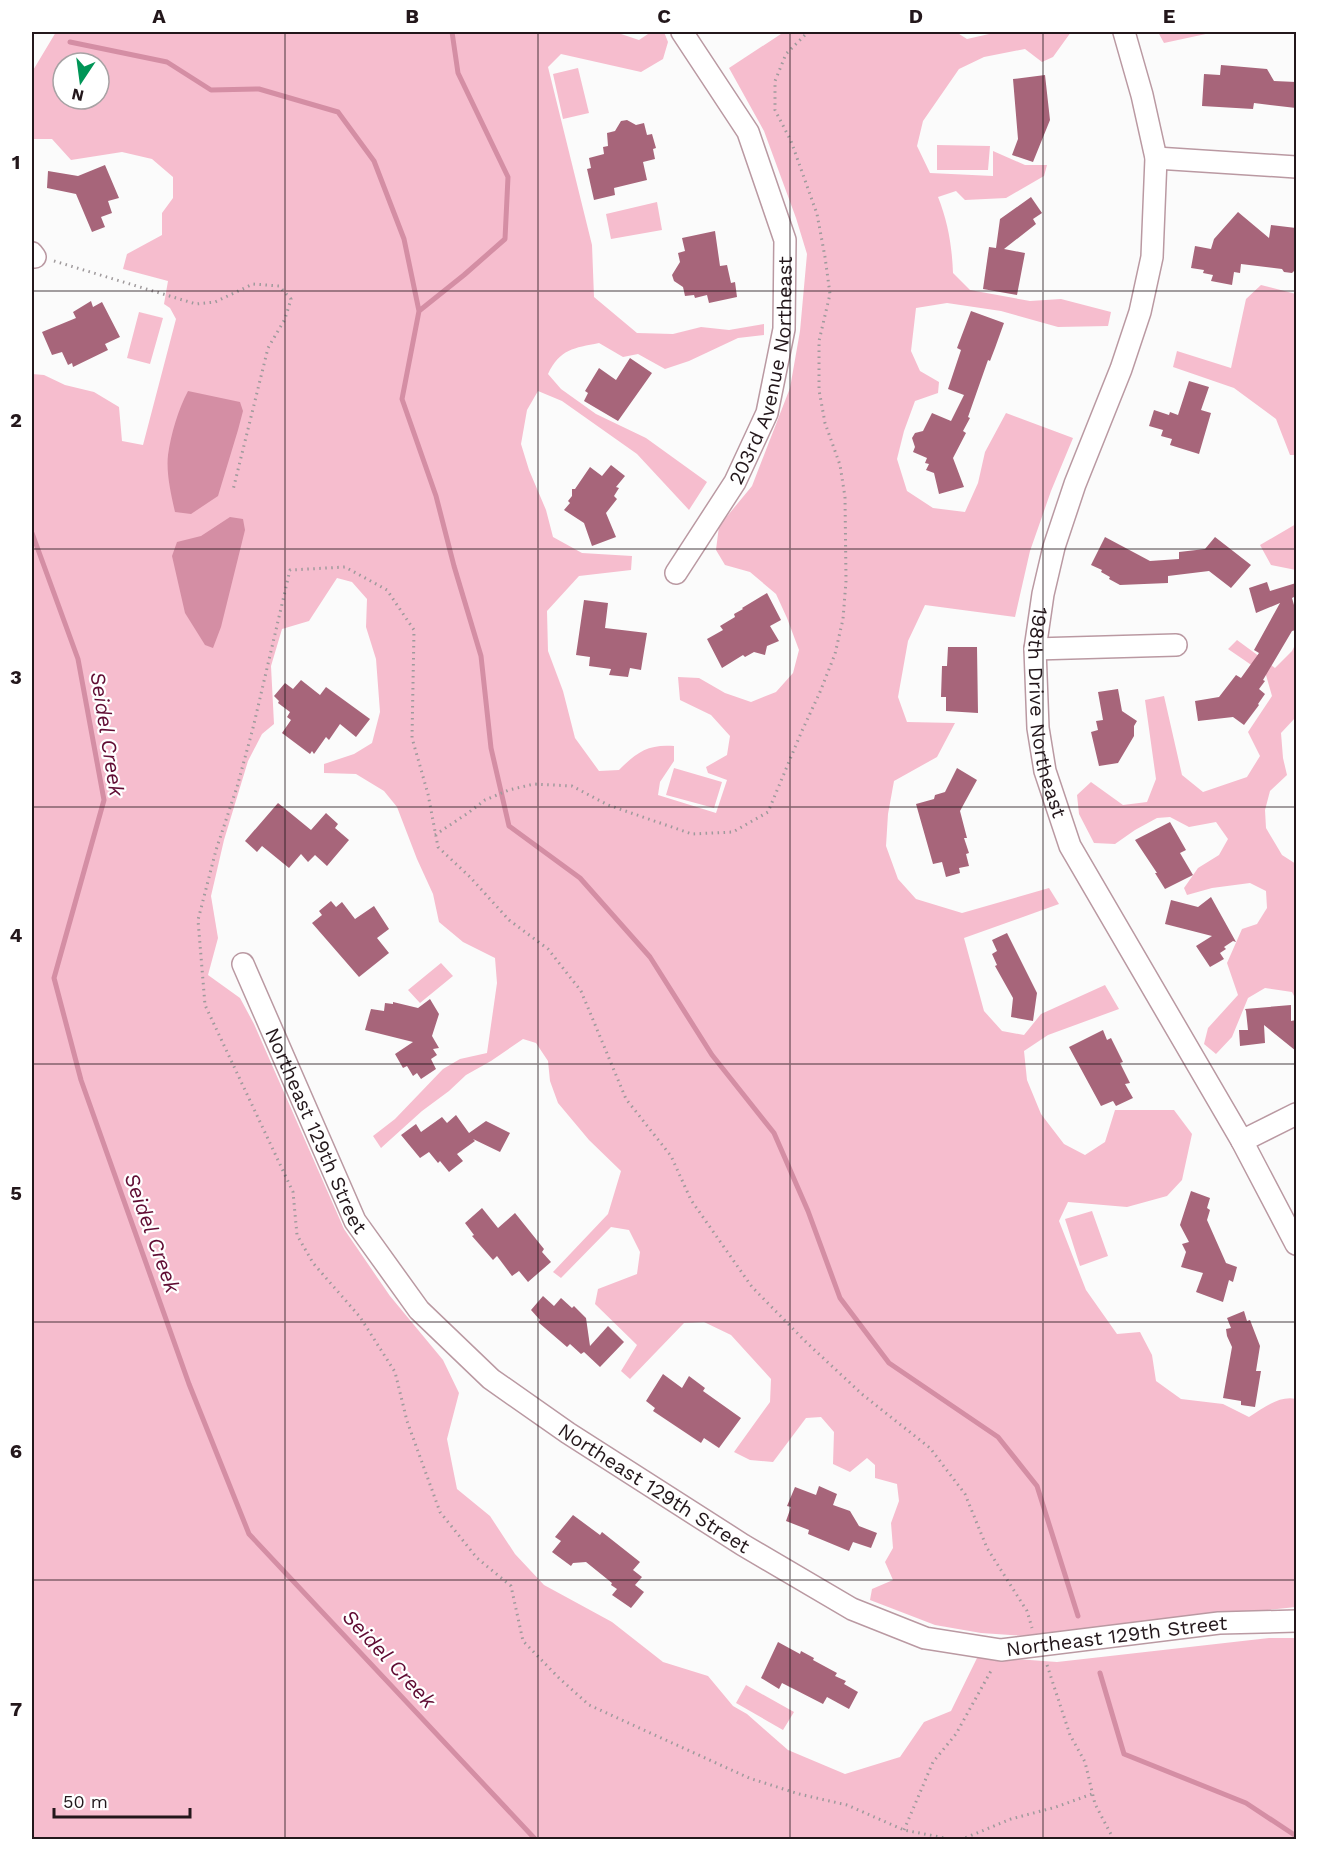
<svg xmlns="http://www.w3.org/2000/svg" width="1328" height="1871" viewBox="0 0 1328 1871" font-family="'Work Sans',sans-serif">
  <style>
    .green { fill: #f6bdce; fill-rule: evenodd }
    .water { fill: #d48ea4 }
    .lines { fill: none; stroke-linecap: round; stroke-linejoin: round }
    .stream { stroke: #d48ea4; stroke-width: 5 }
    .building { fill: #a7657a }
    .minor-casing { stroke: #ba99a2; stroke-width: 24 }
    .path { stroke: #9f9a9c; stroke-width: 3; stroke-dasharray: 1.5 4.5; stroke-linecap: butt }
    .minor { stroke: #fff; stroke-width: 21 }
    .grid { fill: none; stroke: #23171b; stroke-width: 1.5; stroke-opacity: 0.55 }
    .labels { text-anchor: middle; stroke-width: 4.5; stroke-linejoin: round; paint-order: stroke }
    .street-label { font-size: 20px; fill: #23171b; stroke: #fff }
    .water-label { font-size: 21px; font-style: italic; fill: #600c33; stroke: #fff }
    .neatline { fill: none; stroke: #23171b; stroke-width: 2 }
    .grid-label { font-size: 20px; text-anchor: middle; font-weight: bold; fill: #23171b }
  </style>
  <rect width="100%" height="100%" fill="#fbfbfb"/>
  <path class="green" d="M56,32H562L587,33L615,32L639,40L651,32H664L668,42L663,59L641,72L561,54L548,67L592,245L594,297L637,333L673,334L701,327L729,330L764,324V335L738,338L689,361L665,369L638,354L623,357L599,343C574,348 560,349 548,374L561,389L596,414L646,438L707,482L689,510L637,454L562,401L538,391L527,410L521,444L529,470L546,510L553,537L582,553L632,556L631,570L579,576L547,611L548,651L563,691L575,738L599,771L619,770C637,752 648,744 674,746V761L660,782L658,795L716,813L727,780L708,773L706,767L727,755L730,736L711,715L680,700L678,677L699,678L725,693L751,702L776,692L793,673L799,650L787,618L776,594L750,572L725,565L716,550L719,526L752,486L790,388L800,331L807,254L796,218L764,131L729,68L784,32H956L967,39L998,32H1071L1053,57L1042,62L1025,49L984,57L959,69L923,121L917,146L930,173L993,176V151L1025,165H1047L1044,176L1006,198L965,200L956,191L938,197C948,222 952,246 953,273L970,290L1030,301L1061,299L1111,312L1108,326L1058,327L1001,311L947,303L916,308L911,351L920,371L939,382L938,393L915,401L904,431L897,459L907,491L933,508L965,512L978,483L985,452L1006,413L1073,438L1051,491L1030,551L1015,617L925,605L908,641L898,697L907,722L955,723L937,757L894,781L888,814L886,846L898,879L916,899L962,913L1049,888L1059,904L964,938L984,1011L1002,1031L1024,1035L1041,1014L1105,985L1119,1009L1048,1035L1024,1051L1027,1080L1041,1114L1064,1144L1085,1155L1105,1142L1115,1110H1174L1192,1134L1182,1180L1167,1196L1127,1207L1068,1202L1059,1221L1086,1290L1117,1334L1140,1332L1152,1355L1156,1381L1181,1399L1223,1404L1249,1417C1263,1408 1280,1395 1296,1399V1607L1025,1636L981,1633L935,1625L870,1600L872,1589L893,1580L885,1562L893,1548L891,1523L899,1501L897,1484L875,1478V1465L867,1458L850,1472L833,1464L834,1432L821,1417L806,1418L773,1462L750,1460L734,1452L770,1402L771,1379L731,1335L704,1322L684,1323L630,1379L621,1371L637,1345L595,1304L598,1289L637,1274L640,1252L629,1230L611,1227L561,1278L553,1272L608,1214L621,1171L589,1140L558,1103L550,1081L548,1061L536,1043L523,1039L491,1061L466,1075L449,1091L422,1111L381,1148L373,1136L395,1119L443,1069L460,1059L487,1053L497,983L495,958L463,942L439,922L433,894L417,859L397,807L384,791L356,774L324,773V764L354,754L372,743L380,712L376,659L366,627L367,599L352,582L337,578L309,621L282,629L271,666L274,724L262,734L248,761L224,840L211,896L218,938L208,975L240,998L254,1024L344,1229L390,1296L443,1360L459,1393L447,1439L457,1489L490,1516L515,1554L544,1585L612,1622L663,1662L708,1676L733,1706L747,1714L788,1750L845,1774L900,1757L924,1722L951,1711L978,1656L1057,1662L1269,1638H1296V1839H32V374L44,375L65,385L94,392L119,407L122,441L143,445L176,319L170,308L164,304L168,281L123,269L127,254L162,235V213L173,198V177L152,159L122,152L71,160L52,139H32V72ZM63,63H99V99H63Z
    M1158,32H1215L1164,43Z
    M578,68L589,113L563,119L553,74Z
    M937,145L990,146L988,170H937Z
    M657,202L662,230L611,239L606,214Z
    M1261,285L1296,294V455H1290L1276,419L1234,388L1173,367L1177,351L1231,368L1246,299Z
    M139,312L163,318L150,364L127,358Z
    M1296,524V570L1271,565L1260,545Z
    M1237,640L1275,668L1292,651L1296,643V717L1281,733L1283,758L1287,775L1270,791L1265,810L1266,828L1282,855L1296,864V1000L1292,992L1265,988L1248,998L1232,1037L1216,1054L1204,1044L1208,1028L1238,995L1227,963L1242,929L1257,924L1267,908L1266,891L1250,883L1212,888L1187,895L1184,888L1198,868L1219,855L1228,839L1216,822L1189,827L1170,817L1157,818L1135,830L1115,844L1094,843L1079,814L1077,795L1091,782L1123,805L1147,802L1156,779L1145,700L1164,696L1182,775L1203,792L1247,777L1260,756L1248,732L1272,696L1266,675L1228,649Z
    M674,768L722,782L714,808L666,795Z
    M441,963L453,976L420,1003L408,990Z
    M1092,1211L1108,1256L1080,1266L1065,1219Z
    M746,1685L794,1712L783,1730L736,1703Z"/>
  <path class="water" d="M188,391L240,402L243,411L238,430L218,496L191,514L175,512C171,494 166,473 168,455C171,434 178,410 188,391Z
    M230,517L243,519L245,530L221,627L213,648L205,645L185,613L172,556L177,542L201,536Z"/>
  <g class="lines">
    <path class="stream" d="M452,32L458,73L508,177L505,239L464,275L419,311L402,399L436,496L454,566L481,656L491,748L509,826L580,878L650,957L712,1055L774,1133L808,1211L840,1298L889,1363L998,1437L1037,1486L1078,1616
      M70,42L167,62L211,90L259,89L338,112L374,161L404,239L419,311
      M32,533L78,659L104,800L54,978L81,1080L189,1384L249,1534L536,1840
      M1100,1673L1124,1754L1246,1803L1296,1836"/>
  </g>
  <path class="building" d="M1221,65L1267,69L1274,81L1296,82V108L1254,103L1253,109L1202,106L1204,74L1220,75Z
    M1045,75L1050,120L1033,162L1012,155L1018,139L1013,79Z
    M627,120L636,125L644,123L647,135L652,134L656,148L653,149L655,159L643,162L647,180L614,188L615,195L594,200L587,169L591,168L589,158L604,154L603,147L608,146L607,133L615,131L621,121Z
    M105,165L119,198L108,201L112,213L101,217L105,227L92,232L76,194L47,188L48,171L78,176Z
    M1031,197L1042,213L1033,219L1036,224L1004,249L1025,253L1017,295L983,289L989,247L996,248L1000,219Z
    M1238,212L1269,238L1271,225L1296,228V269L1292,273L1284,272L1282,269L1241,264L1240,273L1234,272L1232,285L1211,281L1213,275L1203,273L1204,270L1191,268L1195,246L1211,249L1214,239Z
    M715,231L720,266L727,265L731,283L735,282L737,297L709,303L707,295L695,298L694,295L685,296L683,287L674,281L672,275L680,262L678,253L685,251L682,238Z
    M91,301L93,307L102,302L120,337L105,344L108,350L73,367L72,363L68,365L62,352L52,355L42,332L76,318L73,312Z
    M971,311L1004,323L995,348L990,361L988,360L968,417L970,418L963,431L966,433L953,458L964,487L939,494L934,473L926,470L929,464L925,463L927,458L913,452L915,447L912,438L915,433L923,431L932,413L951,421L964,395L948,389L961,350L957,348Z
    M630,358L652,373L618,421L584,401L588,393L585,391L599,368L616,380Z
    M1189,381L1209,387L1201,410L1211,413L1199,454L1170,445L1172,439L1161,436L1163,430L1149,426L1154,410L1169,415L1170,412L1178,415Z
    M611,465L625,476L616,487L619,488L614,496L617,499L606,513L616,537L592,546L584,523L564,510L570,503L568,501L572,496V489H575L590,467L602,476Z
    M1105,537L1150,561L1179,559V552L1205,549L1215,537L1251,565L1231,588L1209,571L1168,576V583L1120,585L1109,579L1110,577L1101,572L1102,570L1091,565Z
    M1267,582L1270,591L1296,583V596L1292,598L1296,612V630L1292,631L1263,680L1265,681L1259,689L1265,694L1258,704L1259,705L1244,725L1233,717L1198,721L1195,701L1219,697L1236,675L1241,678L1259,653L1254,650L1280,603L1256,613L1249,588Z
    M767,593L781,620L770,626L779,641L767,646L765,655L754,652L745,657L743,655L722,668L707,639L723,630L720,626L735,617L734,614L743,609L742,608Z
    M584,600L608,603L605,628L647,633L641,670L630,668L628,677L609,675L611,669L589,666L590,657L576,655Z
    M948,647H977L978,713L946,711V697H941L942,666H947Z
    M301,680L320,695L326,687L370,719L356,737L340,724L329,740L326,737L314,754L312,751L310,754L282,733L291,720L287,717L290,712L278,703L279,701L274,696L285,683L293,689Z
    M1118,689L1122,711L1137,721L1134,726V736L1118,763L1099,766L1091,732L1098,730L1096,721L1103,720L1098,692Z
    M957,768L977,780L960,811L967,838H964L969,853L966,854L969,866L959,868L960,873L946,877L942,862L933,864L916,804L934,799L935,795L945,792Z
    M278,803L311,830L326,813L338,824L335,828L349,840L327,866L315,855L308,862L301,854L289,868L262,846L257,852L245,841Z
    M1170,822L1186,850L1180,853L1193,875L1165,889L1155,873H1157L1135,840Z
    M1211,897L1236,942L1233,941L1224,947L1226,949L1220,953L1224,959L1210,967L1196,946L1212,936L1165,924L1171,900L1198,907Z
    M331,901L336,907L342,902L355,919L374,906L389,929L377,938L389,953L359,977L312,923L322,915L319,911Z
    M1007,933L1037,993L1033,1021L1011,1017L1013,998L995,966L997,965L992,954L997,951L992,940Z
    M430,999L439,1014L432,1036L439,1048L433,1049L437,1055L431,1059L436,1069L421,1079L417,1073L413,1076L407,1066L403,1068L395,1054L413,1042L365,1030L371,1009L384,1011L385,1003L393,1004V1002L418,1008Z
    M1291,1005V1021L1296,1020V1051L1264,1025L1265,1043L1240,1046L1239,1030H1248L1246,1011L1245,1009Z
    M1103,1030L1107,1040L1111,1038L1123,1062L1120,1063L1130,1083L1125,1084L1133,1098L1116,1106L1113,1101L1101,1106L1069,1047Z
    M456,1115L469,1133L486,1121L510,1133L500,1152L473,1139L475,1141L457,1154L463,1161L449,1172L440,1161L438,1163L429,1152L420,1158L401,1135L416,1124L421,1132L442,1117L447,1123Z
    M1191,1191L1210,1198L1207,1208L1210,1210L1207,1220L1226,1263L1237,1267L1233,1282L1229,1280L1223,1302L1196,1292L1203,1273L1181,1267L1186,1252L1182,1244L1189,1242L1180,1225Z
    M482,1208L498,1228L515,1213L544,1249L542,1252L551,1262L528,1282L519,1271L512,1276L497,1256L493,1260L472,1236L474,1235L465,1223Z
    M543,1296L554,1306L561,1298L572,1308L574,1306L586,1318L590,1346L608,1326L624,1342L600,1367L584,1352L581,1354L570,1344L567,1347L538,1322L540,1320L531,1310Z
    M1244,1311L1247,1321L1250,1320L1260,1346L1256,1371H1261L1255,1407L1241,1405V1401L1223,1398L1232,1347L1227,1336L1226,1329L1231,1328L1227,1318Z
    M663,1374L682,1388L689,1376L705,1388L703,1391L741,1418L719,1448L704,1438L701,1443L653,1411L655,1408L646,1401Z
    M819,1486L837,1494L833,1505L850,1511L859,1526L877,1533L871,1548L853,1542L849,1551L808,1534L809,1530L786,1521L791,1507L787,1506L795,1487L816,1495Z
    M573,1515L600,1535L602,1532L640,1562L633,1570L642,1577L635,1585L644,1592L631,1608L612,1595L617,1589L611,1585L612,1583L586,1562L573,1563L571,1566L552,1552L561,1541L555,1537Z
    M778,1642L800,1654L801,1651L814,1658L813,1660L837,1673L835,1676L846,1681L844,1684L858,1692L849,1709L827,1697L823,1704L782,1683L779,1689L761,1678Z"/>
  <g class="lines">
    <defs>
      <g id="minor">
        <path id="s1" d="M1124,32L1142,95L1156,158L1152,257L1140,312L1121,369L1075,484L1054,547L1043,594L1035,649L1038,728L1045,771L1070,846L1242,1141L1296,1244"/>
        <path d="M1156,158L1296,167"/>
        <path d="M32,253L35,257"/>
        <path id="s2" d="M676,573L735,482L767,413L784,329L785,240L748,132L682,32"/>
        <path d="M1035,649L1176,645"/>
        <path id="s3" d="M243,964L355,1221L419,1310L491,1379L568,1433L743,1545L852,1609L925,1638L1001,1650L1219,1623L1296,1621"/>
        <path d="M1242,1141L1296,1114"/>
      </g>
    </defs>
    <use href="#minor" class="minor-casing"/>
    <path class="path" d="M54,261L196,304L215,302L253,284L279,286L291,299L285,319L268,348L233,490
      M435,835L468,813L485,800L509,790L534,784L572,786L608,805L692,834L733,832L768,812L801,733L820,692L835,654L843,619L846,581L845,497L840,465L825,423L819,390V341L830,294L825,257L817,214L791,141L775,110V81L786,54L808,32
      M1047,1665L1070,1735L1085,1762L1095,1804L1114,1840
      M904,1830L933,1762L956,1734L992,1669
      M955,1840L904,1830L847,1805L799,1794L749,1778L589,1705L559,1678L523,1641L511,1586L477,1558L440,1512L407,1421L395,1372L360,1317L313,1263L297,1235L293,1192L205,1005L198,920L216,850L237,787L253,728L290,570L345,567L387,590L414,630L412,738L428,794L438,847L470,877L509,920L548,949L581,991L626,1099L671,1156L691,1200L752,1287L807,1343L863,1395L930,1448L965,1494L987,1548L1027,1611L1032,1628
      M960,1840L1011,1819L1056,1807L1092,1794"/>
    <use href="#minor" class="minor"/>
  </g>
  <path class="grid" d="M285,32V1840M538,32V1840M790,32V1840M1043,32V1840M32,291H1296M32,549H1296M32,807H1296M32,1064H1296M32,1322H1296M32,1580H1296"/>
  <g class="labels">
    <g class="street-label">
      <text dy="7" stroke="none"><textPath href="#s2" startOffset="225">203rd Avenue Northeast</textPath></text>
      <text dy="7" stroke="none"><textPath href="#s1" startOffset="704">198th Drive Northeast</textPath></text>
      <text dy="7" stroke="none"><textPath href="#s3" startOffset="182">Northeast 129th Street</textPath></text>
      <text dy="7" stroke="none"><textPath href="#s3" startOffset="686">Northeast 129th Street</textPath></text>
      <text dy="7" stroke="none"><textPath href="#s3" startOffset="1190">Northeast 129th Street</textPath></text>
    </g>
    <g class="water-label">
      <text transform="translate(107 734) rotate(81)" y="7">Seidel Creek</text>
      <text transform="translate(152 1233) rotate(70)" y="7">Seidel Creek</text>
      <text transform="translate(389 1659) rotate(47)" y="7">Seidel Creek</text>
    </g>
  </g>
  <rect width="1328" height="1871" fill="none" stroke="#ffffff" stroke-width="66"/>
  <g transform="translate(81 81) rotate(193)"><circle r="28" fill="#ffffff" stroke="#a7a2a4" stroke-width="1.5"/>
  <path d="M0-4.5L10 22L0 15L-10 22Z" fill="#009557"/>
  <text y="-9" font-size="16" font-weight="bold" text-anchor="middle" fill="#23171b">N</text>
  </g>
  <path d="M54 1808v9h136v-9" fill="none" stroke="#23171b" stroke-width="3"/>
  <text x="63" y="1808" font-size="18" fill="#23171b" stroke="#ffffff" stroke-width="4.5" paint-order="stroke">50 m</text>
  <rect x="33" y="33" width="1262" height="1805" class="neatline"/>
  <g class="grid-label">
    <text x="159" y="23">A</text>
    <text x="412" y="23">B</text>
    <text x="664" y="23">C</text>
    <text x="916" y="23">D</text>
    <text x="1169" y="23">E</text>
    <text x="16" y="169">1</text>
    <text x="16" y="427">2</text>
    <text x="16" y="684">3</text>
    <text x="16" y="942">4</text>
    <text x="16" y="1200">5</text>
    <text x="16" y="1458">6</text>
    <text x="16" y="1716">7</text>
  </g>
</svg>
